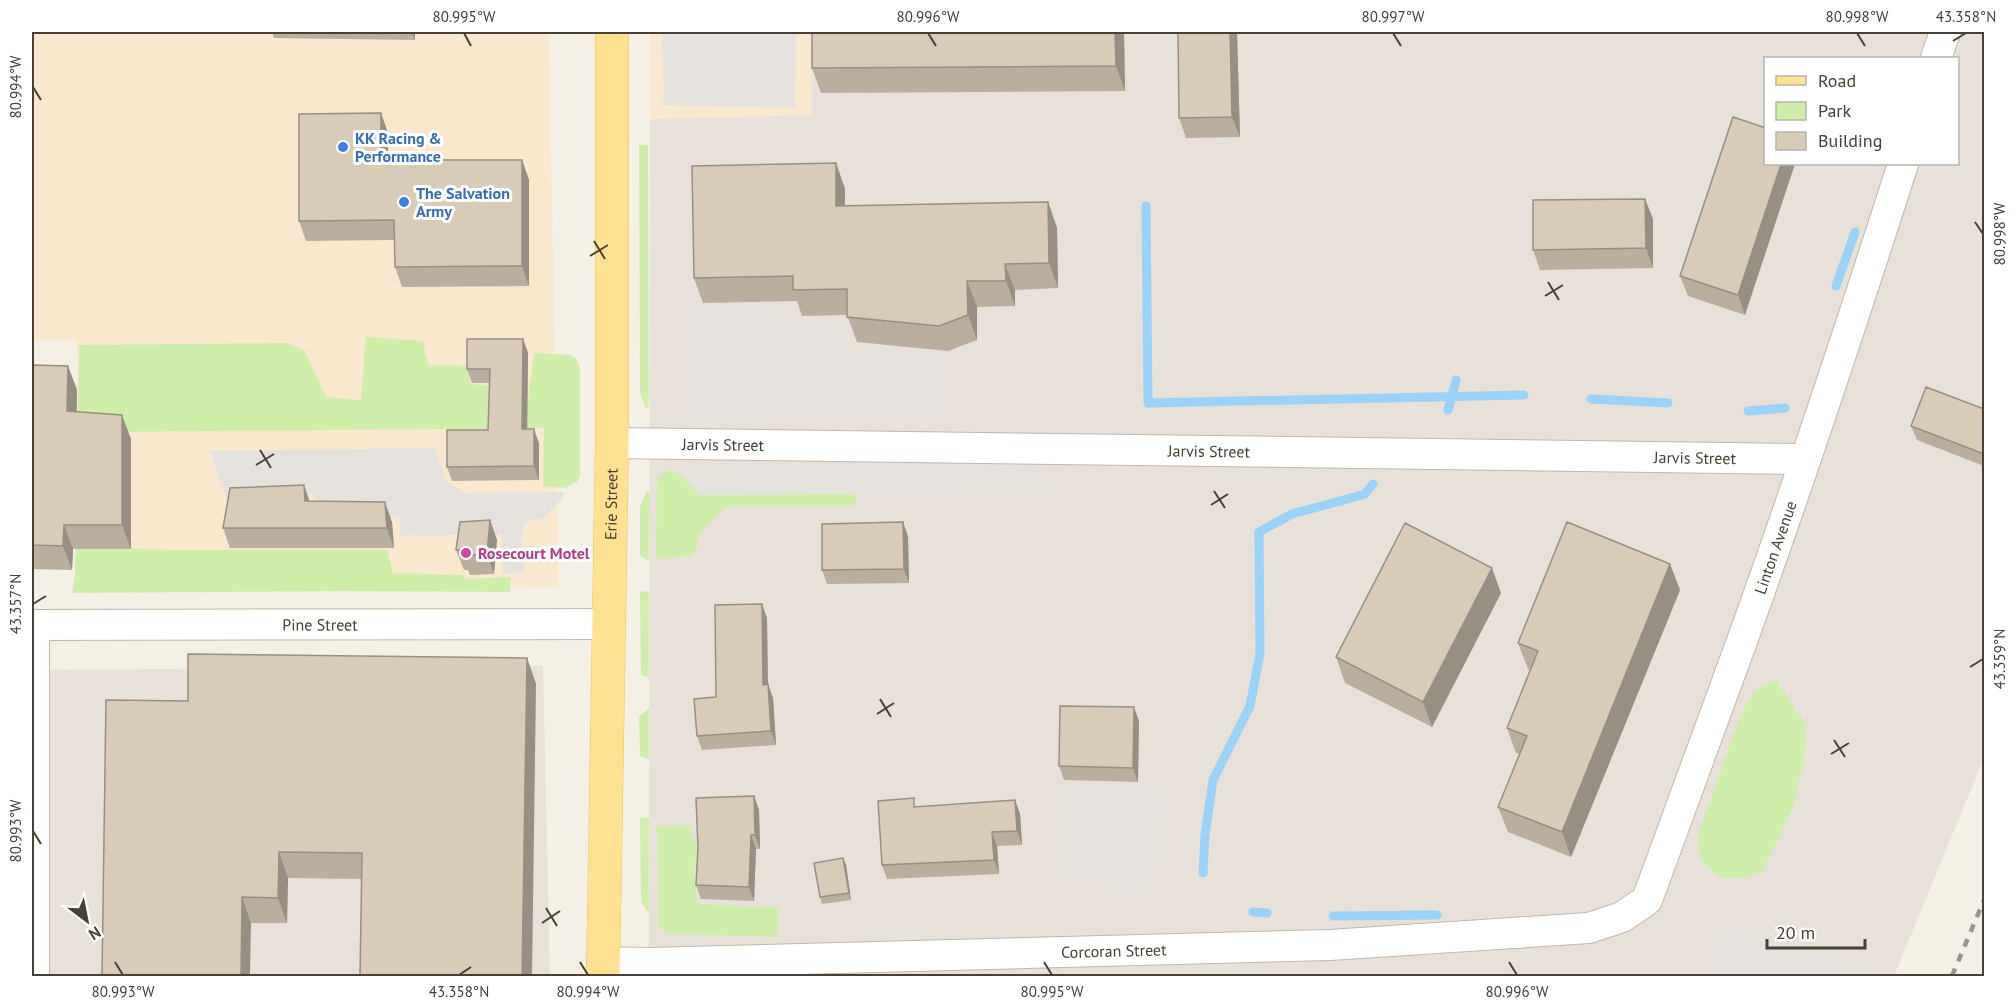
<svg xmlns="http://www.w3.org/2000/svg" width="2016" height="1008" viewBox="0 0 2016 1008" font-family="'PT Sans',sans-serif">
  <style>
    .commercial { fill: #f9e7ce }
    .industrial { fill: #e7e1da; fill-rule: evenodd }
    .green { fill: #ceeea9 }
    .parking { fill: #e5e2de }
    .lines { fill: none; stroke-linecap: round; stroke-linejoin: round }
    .stream { stroke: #9ad2f9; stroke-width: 9 }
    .minor-casing { stroke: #c1b8a7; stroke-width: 32 }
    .primary-casing { stroke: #f1c356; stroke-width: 34 }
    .minor { stroke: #fff; stroke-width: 30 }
    .primary { stroke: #ffe194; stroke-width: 33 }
    .rail { stroke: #969696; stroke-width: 4.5; stroke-dasharray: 8 8; stroke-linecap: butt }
    .wall { fill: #baaf9f }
    .shaded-wall { fill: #978f82 }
    .building { fill: #d8ccb9; stroke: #978f82; stroke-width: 1.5 }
    .ticks { fill: none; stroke: #484034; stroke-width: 2 }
    .shop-dot { fill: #3f7fe0; stroke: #fff; stroke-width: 2 }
    .hotel-dot { fill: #d1479c; stroke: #fff; stroke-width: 2 }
    .labels { text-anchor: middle; stroke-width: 6; stroke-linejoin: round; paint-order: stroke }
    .shop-label { font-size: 16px; font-weight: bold; fill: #366cbe; stroke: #fff; text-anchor: start }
    .street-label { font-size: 16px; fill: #484034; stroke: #fff }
    .hotel-label { font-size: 16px; font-weight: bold; fill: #b23c85; stroke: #fff; text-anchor: start }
    .neatline { fill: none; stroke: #484034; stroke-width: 2 }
    .ticks-label { font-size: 15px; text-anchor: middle; fill: #484034 }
  </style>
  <rect width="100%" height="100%" fill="#f5f0e5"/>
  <path class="commercial" d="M32,32H549L559,587L81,584L77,341H32Z
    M650,32H811L812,115L650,119Z"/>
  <path class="industrial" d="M811,32H1984V758L1894,976H649L650,119L812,115ZM1766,58H1958V164H1766Z
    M543,666L550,976H32V670Z"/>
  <path class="green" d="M639,145H648L649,400L648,407L646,408L640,393V382Z
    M366,337L423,341L428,365L468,366L470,384L492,386L493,401H528L534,353L571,355L576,359L580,368V475L577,482L565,488L543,486L544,428L105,432L104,547L168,550H387L393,573L464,575L465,579L511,577L510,592L343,591L72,593L75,574L79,345L287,343L305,351L326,397L361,400Z
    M670,470L680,474L699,495L851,494L856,495L857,504L847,507H726L698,535L697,548L692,556L656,559L657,487L659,476Z
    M647,490L650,496L649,561L640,556V507Z
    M649,591V678L641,675L640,592Z
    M1776,680L1806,725L1804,761L1793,807L1763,871L1744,878H1721L1702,862L1697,838L1738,721L1753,692Z
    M649,708V760L640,756L639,717Z
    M640,817L649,818V913L642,903L641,895Z
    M692,825L691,838L698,840L701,860H695L696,903L748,907H780L777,937L669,934L659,927L657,826Z"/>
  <path class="parking" d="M718,32H796L795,108L664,105L662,33Z
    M691,301H776V320H844V351H948V412L690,411Z
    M435,448L446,481L465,493L564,492L563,498L544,518L526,522L521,537L525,572L503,574L501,534L401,536L399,517L314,512L315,494L228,500L220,482L210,451Z
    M1033,466L1056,488L700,495L684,471Z
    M1158,782L1165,809L1156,852L1153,881L1134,895L1097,879L1061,878L1060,788Z
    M1729,930L1880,971L1877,976H1703Z"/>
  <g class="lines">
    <path class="stream" d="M1146,206L1148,403L1524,395
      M1836,286L1855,232
      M1591,399L1668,403
      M1448,410L1456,380
      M1748,411L1785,408
      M1203,873L1205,835L1213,780L1250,706L1260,653L1259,532L1292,514L1365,494L1373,484
      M1253,912L1267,913
      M1333,916L1437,915"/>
    <defs>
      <g id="minor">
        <path d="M1936,58L1945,32"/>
        <path id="s1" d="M612,443L1805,459"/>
        <path id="s2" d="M32,625L609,624"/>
        <path id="s3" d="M602,962L650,963L1330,945L1589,928L1622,917L1647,900C1678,814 1711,727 1742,641C1799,483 1852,323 1903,164"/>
        <path d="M34,976V625"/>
      </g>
      <g id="primary">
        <path id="s4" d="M603,976L612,443V32"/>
      </g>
    </defs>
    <use href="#minor" class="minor-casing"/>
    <use href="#primary" class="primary-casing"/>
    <use href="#minor" class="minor"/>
    <use href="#primary" class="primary"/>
    <path class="rail" d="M1952,976L1984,900"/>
  </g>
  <path class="wall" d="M272,32H415V40L274,38Z
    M1124,32L1125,91L821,93L812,68Z
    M1178,32H1237L1240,137L1186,138L1179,118Z
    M1733,117L1745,315L1688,296L1680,276Z
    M388,133V160H522L529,180V286L402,287L395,267V240L306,241L299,221Z
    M836,163L845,189V206L1048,202L1057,228L1058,288L1015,290V306L977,307V340L948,351L857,342L847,315L802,316L797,301L703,303L694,278Z
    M1645,199L1653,219V268L1540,270L1533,250Z
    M523,339L528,353L527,429L539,443V480L452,481L447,467L488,430L490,383H472L467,369Z
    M32,365L68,366L77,390V412L131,439V549H73L72,570L32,569Z
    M1984,409V466L1917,440L1911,426Z
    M310,501L392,522L394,548H230L223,528Z
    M490,520L497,540L494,574L470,575L468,570H464L456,550Z
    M908,536L909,583L827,584L822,570Z
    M1670,564L1680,590L1571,857L1508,832L1498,807L1520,754L1516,753L1507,728L1530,670L1528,669L1518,643Z
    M1501,593L1432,727L1345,683L1336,657Z
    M767,618L768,684L773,698L776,745L702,750L697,736L716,697Z
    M527,658L536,684L361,879L288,878L287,923H251L106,700L188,701Z
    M1139,721L1138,782L1064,780L1059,766Z
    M754,796L759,810L760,849H756L754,901L701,899L696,885Z
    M1015,800L1020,814L1022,845L997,846L999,874L887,879L882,865L917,807Z
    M843,858L846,865L851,900L822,904L820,897Z"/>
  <path class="shaded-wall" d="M411,32H415V40Z
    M1115,32H1124L1125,91L1116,66Z
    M1230,32H1237L1240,137L1232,117Z
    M381,113L388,133V180L381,160Z
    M522,160L529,180V286L522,266Z
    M836,163L845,189V232L836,206Z
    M1781,164H1795L1745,315L1738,295Z
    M1645,199L1653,219V268L1646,248Z
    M1048,202L1057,228L1058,288L1049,263Z
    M1005,264L1015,290V306L1006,281Z
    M967,281L977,307V340L968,315Z
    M523,339L528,353L527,443L522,429Z
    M68,366L77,390L76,435L67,411Z
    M122,415L131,439V549L122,525Z
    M534,429L539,443V480L534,466Z
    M304,485L311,505L305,501Z
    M385,502L392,522L394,548L387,528Z
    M490,520L497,540L494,574L487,554Z
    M903,522L908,536L909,583L904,569Z
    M64,525L73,549L72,570L63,546Z
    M1670,564L1680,590L1571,857L1562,832Z
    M1492,568L1501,593L1432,727L1423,702Z
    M762,604L767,618L768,698L763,685Z
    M527,658L536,684L532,976H522Z
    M768,684L773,698L776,745L771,731Z
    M1134,707L1139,721L1138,782L1133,768Z
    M754,796L759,810L760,849L755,835Z
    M1015,800L1020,814L1022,845L1017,831Z
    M992,832L997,846L999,874L994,860Z
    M751,835L756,849L754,901L749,887Z
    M279,852L288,878L287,923L278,898Z
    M843,858L846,865L851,900L849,893Z
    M242,897L251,923L250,976H241Z"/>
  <path class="building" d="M812,32H1115L1116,66L812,68Z
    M1178,32H1230L1232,117L1179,118Z
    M381,113V160H522V266L395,267L394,220L299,221V114Z
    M1733,117L1766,128V164H1781L1738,295L1680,276Z
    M836,163V206L1048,202L1049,263L1005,264L1006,281H967L968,315L939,326L847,317V289L793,290V276L694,278L692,166Z
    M1645,199L1646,248L1533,250V200Z
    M467,339H523L522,429H534V466L447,467V430H488L490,369H467Z
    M32,365L68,366L67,411L122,415V525H64L63,546L32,545Z
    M1926,387L1984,409V454L1911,426Z
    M304,485L305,501L385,502L387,528H223L230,488Z
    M490,520L487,554L462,555V550H456L460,522Z
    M903,522L904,569L822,570V524Z
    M1567,522L1670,564L1562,832L1498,807L1527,736L1507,728L1538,651L1518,643Z
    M1405,523L1492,568L1423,702L1336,657Z
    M762,604L763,685L768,684L771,731L697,736L694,699L716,697L715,605Z
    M188,654L527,658L522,976H360L362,853L279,852L278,898L242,897L241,976H102L106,700L188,701Z
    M1060,706L1134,707L1133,768L1059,766Z
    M754,796L755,835H751L749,887L696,885L698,848L696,798Z
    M914,798V807L1015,800L1017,831L992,832L994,860L882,865L878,801Z
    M843,858L849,893L820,897L814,863Z"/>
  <path class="ticks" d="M464,33L471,46M928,33L936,46M1393,33L1401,46M1857,33L1865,46M1953,41L1966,33M33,87L41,100M1975,222L1983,234M594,241L605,259M590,256L608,245M1548,282L1559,300M1545,296L1563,285M260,450L271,468M256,465L274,454M1214,491L1225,508M1211,505L1228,494M33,604L46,596M1970,667L1983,659M880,699L891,717M877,714L894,703M1834,740L1845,757M1831,754L1849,743M33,831L41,844M546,908L557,926M542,923L560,911M115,962L123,975M580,962L588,975M1044,962L1052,975M1509,962L1517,975M459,975L471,967"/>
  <g class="shop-dot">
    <circle cx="343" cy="147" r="6"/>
    <circle cx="404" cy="202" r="6"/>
  </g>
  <circle class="hotel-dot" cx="466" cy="553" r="6"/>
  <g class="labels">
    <g class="shop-label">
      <text x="355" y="144">KK Racing &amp;<tspan x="355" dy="18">Performance</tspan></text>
      <text x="416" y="199">The Salvation<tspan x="416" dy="18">Army</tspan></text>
    </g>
    <g class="street-label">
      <text dy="6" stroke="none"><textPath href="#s1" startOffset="111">Jarvis Street</textPath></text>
      <text dy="6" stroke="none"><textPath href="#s1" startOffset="597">Jarvis Street</textPath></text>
      <text dy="6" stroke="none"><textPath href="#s1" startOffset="1083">Jarvis Street</textPath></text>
      <text dy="6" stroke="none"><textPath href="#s4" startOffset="472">Erie Street</textPath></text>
      <text dy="6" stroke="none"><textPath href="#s3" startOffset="1428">Linton Avenue</textPath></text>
      <text dy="6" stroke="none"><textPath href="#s2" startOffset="288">Pine Street</textPath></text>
      <text dy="6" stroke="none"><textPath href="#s3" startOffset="512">Corcoran Street</textPath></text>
    </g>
    <g class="hotel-label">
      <text x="478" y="559">Rosecourt Motel</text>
    </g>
  </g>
  <rect width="2016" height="1008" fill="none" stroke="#ffffff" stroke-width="66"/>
  <rect x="1764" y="57" width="195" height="108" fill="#ffffff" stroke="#b6b3ae" stroke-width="1.5"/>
  <rect x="1776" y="76" width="30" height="9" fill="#ffe194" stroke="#b6b3ae" stroke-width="1.5"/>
  <text x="1818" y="87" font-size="18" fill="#484034">Road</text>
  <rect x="1776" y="102" width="30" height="18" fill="#ceeea9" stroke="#b6b3ae" stroke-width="1.5"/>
  <text x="1818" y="117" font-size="18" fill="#484034">Park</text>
  <rect x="1776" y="132" width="30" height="18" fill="#d8ccb9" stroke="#b6b3ae" stroke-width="1.5"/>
  <text x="1818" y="147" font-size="18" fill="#484034">Building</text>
  <g transform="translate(87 921) rotate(148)" stroke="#ffffff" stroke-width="4.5" paint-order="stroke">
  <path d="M0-4.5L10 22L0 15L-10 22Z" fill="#484034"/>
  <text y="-9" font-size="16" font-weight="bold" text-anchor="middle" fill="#484034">N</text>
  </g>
  <path d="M1767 939v9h98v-9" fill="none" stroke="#484034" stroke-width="3"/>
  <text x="1776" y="939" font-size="18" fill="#484034" stroke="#ffffff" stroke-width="4.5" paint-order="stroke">20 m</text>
  <rect x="33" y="33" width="1950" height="942" class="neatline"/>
  <g class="ticks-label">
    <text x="464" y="22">80.995°W</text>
    <text x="928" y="22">80.996°W</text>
    <text x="1393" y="22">80.997°W</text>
    <text x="1857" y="22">80.998°W</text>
    <text x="1966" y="22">43.358°N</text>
    <text transform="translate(16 87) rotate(-90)" y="5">80.994°W</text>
    <text transform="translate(2000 234) rotate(-90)" y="5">80.998°W</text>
    <text transform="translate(16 604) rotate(-90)" y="5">43.357°N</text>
    <text transform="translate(2000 659) rotate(-90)" y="5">43.359°N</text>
    <text transform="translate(16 831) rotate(-90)" y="5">80.993°W</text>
    <text x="123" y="997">80.993°W</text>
    <text x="459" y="997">43.358°N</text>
    <text x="588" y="997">80.994°W</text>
    <text x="1052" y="997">80.995°W</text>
    <text x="1517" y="997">80.996°W</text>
  </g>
</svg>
